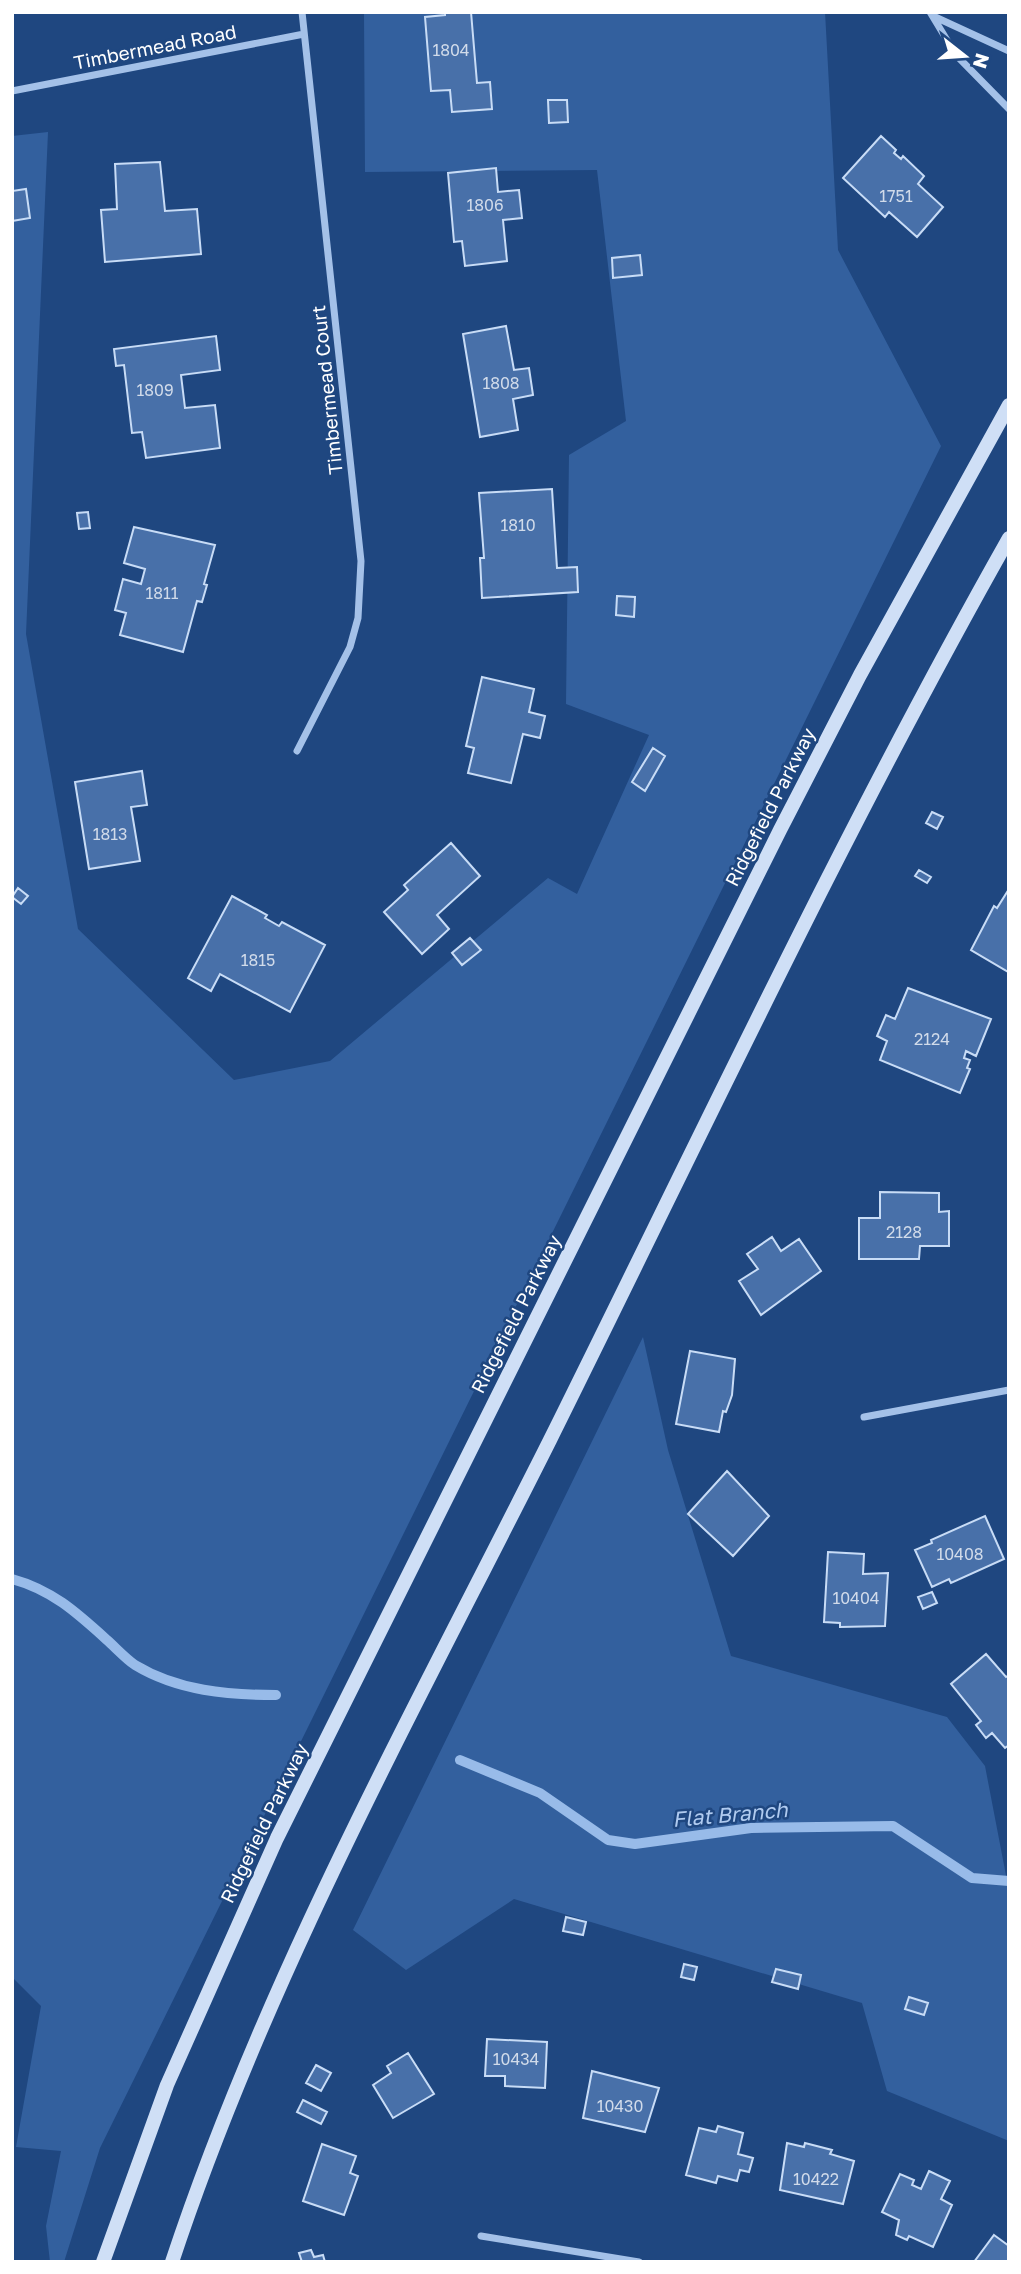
<svg xmlns="http://www.w3.org/2000/svg" width="1021" height="2274" viewBox="0 0 1021 2274" font-family="'Golos Text',sans-serif">
  <style>
    .green { fill: #33609e }
    .lines { fill: none; stroke-linecap: round; stroke-linejoin: round }
    .stream { stroke: #98bbe9; stroke-width: 10 }
    .building { fill: #4870a9; stroke: #c8dcf6; stroke-width: 2 }
    .minor { stroke: #a4c1e8; stroke-width: 7 }
    .secondary { stroke: #cfdff6; stroke-width: 14 }
    .labels { text-anchor: middle; stroke-width: 5; stroke-linejoin: round; paint-order: stroke }
    .number-label { font-size: 16px; fill: #d1dbea }
    .street-label { font-size: 19px; fill: #fff; stroke: #1f4780 }
    .water-label { font-size: 21px; font-style: italic; fill: #b0cbf0; stroke: #1f4780 }
  </style>
  <rect width="100%" height="100%" fill="#1f4780"/>
  <path class="green" d="M364,12H825L838,250L941,446L100,2148L64,2262H50L46,2226L61,2151L16,2147L41,2006L12,1977V136L48,132L26,634L78,929L234,1080L330,1061L548,878L577,894L649,735L566,704L569,455L626,421L597,170L365,172Z
    M643,1337L668,1450L731,1656L947,1717L985,1766L1009,1891V2141L887,2091L862,2003L514,1899L406,1970L353,1930Z"/>
  <g class="lines">
    <path class="stream" d="M12,1579C52,1590 76,1612 107,1640C116,1648 125,1658 135,1665C178,1691 228,1695 276,1695
      M460,1760L540,1793L608,1840L635,1844L751,1828L893,1826L972,1878L1009,1881"/>
  </g>
  <path class="building" d="M445,12H471L477,83L490,82L492,109L452,112L450,90L431,91L425,17L445,15Z
    M548,100H567L568,122L549,123Z
    M881,136L896,150L894,153L901,159L903,156L924,176L918,184L943,207L917,237L889,212L885,217L843,178Z
    M160,162L165,211L197,209L201,254L105,262L101,210L117,209L115,164Z
    M496,168L498,192L519,190L522,218L503,220L507,261L465,266L462,241L454,242L448,173Z
    M26,189L30,218L12,221V191Z
    M640,255L642,275L613,278L612,258Z
    M506,326L514,370L529,368L533,395L513,399L518,430L480,437L463,334Z
    M216,336L220,370L181,375L185,408L215,405L220,448L146,458L142,432L132,433L124,365L116,366L114,349Z
    M552,489L557,568L577,567L578,592L482,598L480,558H484L479,493Z
    M88,512L90,528L79,529L77,513Z
    M134,527L215,545L204,584L207,585L202,602L197,601L183,652L120,635L126,613L115,610L123,579L141,584L145,569L124,563Z
    M617,596L635,597L634,617L616,615Z
    M482,677L534,689L529,712L545,716L540,738L523,734L511,783L468,773L474,748L466,746Z
    M653,748L665,756L645,791L632,782Z
    M142,771L147,805L131,807L140,861L89,869L75,782Z
    M932,812L943,817L937,829L926,823Z
    M451,843L480,876L437,915L449,929L422,954L384,912L408,890L404,885Z
    M919,870L931,877L927,883L915,876Z
    M18,888L28,896L21,904L12,897Z
    M1009,889V976L1008,972L971,950L994,906L997,908Z
    M232,896L267,915L265,918L279,926L282,922L325,945L290,1012L220,974L211,991L188,978Z
    M470,938L481,950L462,965L452,953Z
    M908,988L991,1019L976,1056L966,1051L964,1058L970,1060L967,1068L970,1069L960,1093L880,1060L887,1041L877,1036L886,1015L895,1019Z
    M880,1192L939,1193V1212L949,1211V1246H920L919,1259H859V1218H880Z
    M772,1237L781,1251L799,1239L821,1271L761,1315L739,1281L758,1269L747,1254Z
    M690,1351L735,1359L732,1395L726,1412L723,1411L719,1432L676,1424Z
    M727,1471L769,1516L733,1556L688,1514Z
    M985,1516L1004,1559L951,1583L949,1579L932,1587L915,1550L932,1543L931,1540Z
    M828,1552L864,1554L863,1574L888,1573L885,1626L840,1627V1623L824,1622Z
    M932,1592L937,1603L923,1609L918,1597Z
    M986,1654L1006,1677L1009,1675V1745L1005,1748L992,1733L986,1738L976,1725L981,1721L951,1684Z
    M566,1917L586,1922L583,1935L563,1931Z
    M684,1964L697,1967L694,1980L681,1977Z
    M776,1969L801,1975L798,1989L772,1982Z
    M909,1997L928,2003L924,2015L905,2009Z
    M487,2039L547,2042L545,2088L505,2086V2076H485Z
    M408,2053L434,2094L393,2118L373,2085L391,2073L387,2066Z
    M316,2065L331,2073L321,2091L306,2083Z
    M592,2071L659,2088L645,2132L583,2118Z
    M303,2100L327,2112L321,2124L297,2112Z
    M718,2126L743,2133L738,2154L753,2158L749,2172L740,2170L737,2181L718,2176L716,2183L686,2175L699,2128L716,2132Z
    M787,2143L804,2147L805,2143L832,2150L830,2154L854,2161L843,2204L780,2190Z
    M322,2144L356,2156L350,2173L358,2176L344,2215L303,2201Z
    M929,2171L950,2181L941,2199L952,2205L933,2247L909,2236L907,2240L896,2235L899,2220L882,2212L900,2174L914,2180L912,2185L921,2189Z
    M994,2235L1009,2246V2262H974Z
    M311,2250L314,2257L323,2255L325,2262H302L299,2253Z"/>
  <g class="lines">
    <path class="minor" d="M930,12L956,55L1009,109
      M933,16L1009,51
      M12,91L304,34
      M297,751L350,647L358,618L361,561L302,12
      M864,1417L1009,1390
      M481,2236L639,2262"/>
    <path class="secondary" d="M103,2262L167,2085L277,1838L780,830L860,675L1009,405
      M172,2262C267,1975 415,1709 550,1440C700,1138 843,832 1009,538"/>
  </g>
  <g class="labels">
    <g class="number-label">
      <text x="451" y="56">1804</text>
      <text x="896" y="202">1751</text>
      <text x="485" y="211">1806</text>
      <text x="501" y="389">1808</text>
      <text x="155" y="396">1809</text>
      <text x="518" y="531">1810</text>
      <text x="162" y="599">1811</text>
      <text x="110" y="840">1813</text>
      <text x="258" y="966">1815</text>
      <text x="932" y="1045">2124</text>
      <text x="904" y="1238">2128</text>
      <text x="960" y="1560">10408</text>
      <text x="856" y="1604">10404</text>
      <text x="516" y="2065">10434</text>
      <text x="620" y="2112">10430</text>
      <text x="816" y="2185">10422</text>
    </g>
    <g class="street-label">
      <text transform="translate(155 47) rotate(-11)" y="7">Timbermead Road</text>
      <text transform="translate(327 390) rotate(-96)" y="7">Timbermead Court</text>
      <text transform="translate(770 807) rotate(-63)" y="7">Ridgefield Parkway</text>
      <text transform="translate(516 1314) rotate(-63)" y="7">Ridgefield Parkway</text>
      <text transform="translate(264 1823) rotate(-64)" y="7">Ridgefield Parkway</text>
    </g>
    <g class="water-label">
      <text transform="translate(730 1815) rotate(-5)" y="7">Flat Branch</text>
    </g>
  </g>
  <rect width="1021" height="2274" fill="none" stroke="#ffffff" stroke-width="28"/>
  <g transform="translate(965 56) rotate(107)" stroke="#1f4780" stroke-width="5" paint-order="stroke">
  <path d="M0-5L12 26L0 18L-12 26Z" fill="#ffffff"/>
  <text y="-10" font-size="19" font-weight="bold" text-anchor="middle" fill="#ffffff">N</text>
  </g>
</svg>
